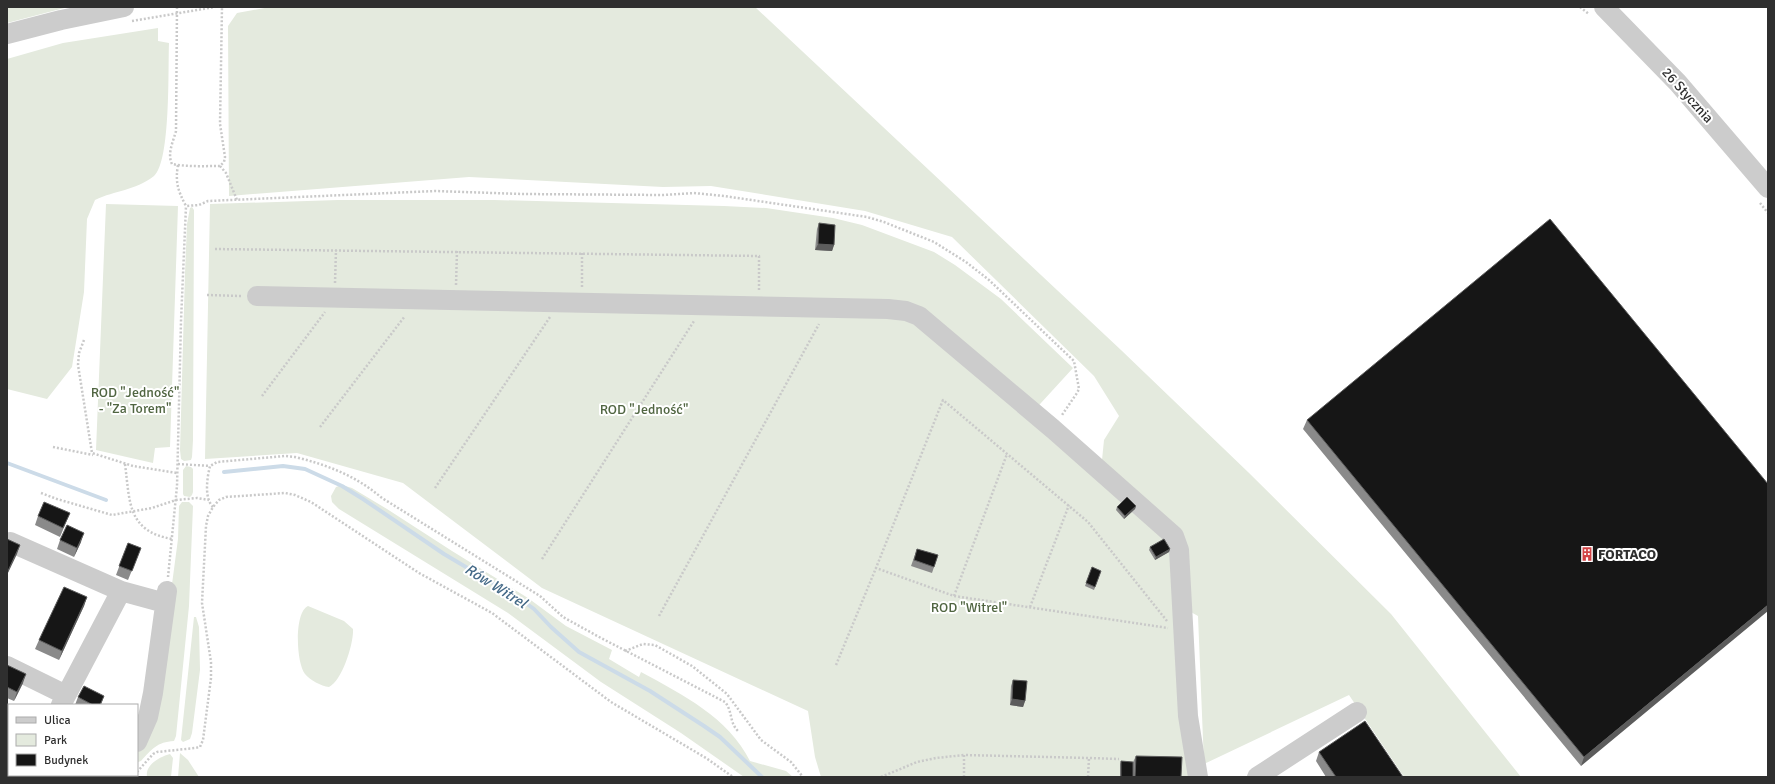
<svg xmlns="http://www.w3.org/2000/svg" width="1775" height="784" viewBox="0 0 1775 784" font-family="Signika,sans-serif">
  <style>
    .green { fill: #e4eade }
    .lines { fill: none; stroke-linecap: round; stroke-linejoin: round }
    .stream { stroke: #ccdbe8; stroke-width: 4 }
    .path { stroke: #c9c9c9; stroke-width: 2.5; stroke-dasharray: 2 2; stroke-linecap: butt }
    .minor { stroke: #ccc; stroke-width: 20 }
    .wall { fill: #8a8a8a }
    .shaded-wall { fill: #5c5c5c }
    .building { fill: #161616; stroke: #5c5c5c }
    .labels { text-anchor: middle; stroke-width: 4; stroke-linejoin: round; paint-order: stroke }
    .street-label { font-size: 14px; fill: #2f2f2f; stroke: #fff }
    .park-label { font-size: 14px; fill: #506541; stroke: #fff }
    .poi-label { font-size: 14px; font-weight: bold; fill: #2f2f2f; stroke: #fff; text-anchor: start }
    .water-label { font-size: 15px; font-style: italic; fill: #456a88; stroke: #fff }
  </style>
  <rect width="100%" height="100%" fill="#fff"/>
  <path class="green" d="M7,7H68L7,23Z
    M270,7H755L1121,350L1248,472L1391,614L1521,777H1404L1349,695L1204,764L1198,616L1189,611L1184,538L1102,460L1104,440L1119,416L1094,376L952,237L865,211L711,186L663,187L469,177L229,196L228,26L237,13Z
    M158,28V41L169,43C168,67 171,162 154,176C134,191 116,190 95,200L87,219L84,292L72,367L47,399L7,389V59L63,43Z
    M338,200H494L724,206L766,208L833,218L862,225L934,252L955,265L1001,299L1073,368L1030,415L1158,529L1176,557L1195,777H821L815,757L808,711L542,588L403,483L297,453L205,459L210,204Z
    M106,204L178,206L170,447L155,448L153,463L96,450Z
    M192,207L194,210L193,440L192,457L191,460L184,461L181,459L180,450L185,273L187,224L190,208Z
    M186,466L191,467L193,469V492L192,495L190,497L184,496L183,494V470Z
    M342,485L352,488L387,509L452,551L528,598L566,626L612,650L609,659L639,677L641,672C683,695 728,717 750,761L786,771L793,777H744L681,733L601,682L508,613L339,509L332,502L331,496L336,487Z
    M182,502H189L193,506L189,606L176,736L174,741C157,742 152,749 141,761L138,762L137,755L150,723L157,697L178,539L179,506Z
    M308,606L344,621L353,629C354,643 342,681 329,687C321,686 310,680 305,674C296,663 294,612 308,606Z
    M194,617H196L199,627L200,670L192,733L190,739L183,742L181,740Z
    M180,753L188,760L199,777H178Z
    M170,754L173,758L171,777H147C145,765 159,757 170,754Z"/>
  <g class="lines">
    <path class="stream" d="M7,463L106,500
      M224,472L283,466L305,469L342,486L363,499L444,554L523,601L534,609L551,627L579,652L650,691L704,726L720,737L762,777"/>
    <path class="path" d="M177,7L176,131C173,142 167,154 172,164C188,167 205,166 220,166L224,162L225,157L220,124L222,7
      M1580,7L1589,14
      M132,21L215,7
      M178,165C175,182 178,191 186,206L199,205L208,201L435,191L522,194L663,195L694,193L724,196L867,217L884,222L934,242L966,262L989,280L1074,361L1079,389L1077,393L1062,415
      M220,166L226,173L237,200
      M1760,203L1768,213
      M215,249L759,256V291
      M335,283L336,250
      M456,285L457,251
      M582,287V253
      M207,295L241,296
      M84,340L79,353L78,365L92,453L133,466L177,473
      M262,396L325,312
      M320,427L405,316
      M53,447L93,455
      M125,464C130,502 127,531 172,539
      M178,464L210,466
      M435,488L550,317
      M41,493L57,499L112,515L152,508L176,500L197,498L209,500
      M213,507C204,498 207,478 210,466L217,462L285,456L295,457C328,465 356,476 382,498L540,596L563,617L601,638L725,702C733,712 729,722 738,731
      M542,559L694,321
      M168,577L177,486L181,321L186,206
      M954,596L1007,454
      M1030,607L1069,505
      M659,616L819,324
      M1167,621L1088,522L943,400L876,568L954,596L1168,628
      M625,651L643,644L655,645L692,666L727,694L761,740L791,762L803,777
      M836,665L876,568
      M137,772L153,754L157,752L195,748L200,747L203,740L211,678V662L202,603L206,526L208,516L213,507L219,500L226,497L285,493L295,495L311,502L419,573L492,613L611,702L706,758L733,777
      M881,777L917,762L936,758L964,755
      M964,777V755L1089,758
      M1088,777L1089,758L1119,759"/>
    <path class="minor" d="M1604,7L1678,83L1768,188
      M7,34L61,20L124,7
      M257,296L888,309L906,311L919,316L1053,429L1174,536L1179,550L1188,716L1198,777
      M10,542L121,591L165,603
      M7,666L66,695
      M61,705L121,591
      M137,742L148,717L153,693L167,591
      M29,777L30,775
      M119,777L120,775
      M1257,777L1357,712"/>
  </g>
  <path class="wall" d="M819,223L834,245L832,251L815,250L817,229Z
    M1307,420L1768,484L1581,766L1303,429Z
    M1136,506L1135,509L1124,519L1116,510L1117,507Z
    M70,513L60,537L35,525L38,516Z
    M60,540L81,542L74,557L57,549Z
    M128,543L141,548L128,580L116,575Z
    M1150,547L1170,549L1169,552L1155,560L1149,550Z
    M917,549L938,555L932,573L911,566Z
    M1092,567L1101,571L1094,590L1085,586Z
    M87,597L84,606L59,660L35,649L39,640Z
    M7,665L23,683L14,701L7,698Z
    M1013,680L1025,701L1023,707L1010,705L1011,686Z
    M104,696L101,705H75L78,697Z
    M1319,752L1403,777H1326L1316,761Z
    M1136,756L1181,777H1120V764L1121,761L1133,762Z
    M40,775H57L56,777H39Z"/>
  <path class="shaded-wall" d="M818,244L834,245L832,251L815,250Z
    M1136,506L1135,509L1124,519L1125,516Z
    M84,533L81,542L74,557L77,548Z
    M20,545L17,554L7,575V573Z
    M1170,549L1169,552L1155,560L1156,557Z
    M87,597L84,606L59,660L62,651Z
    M1768,605V611L1581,766L1584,757Z
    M26,674L23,683L14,701L17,692Z
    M1012,699L1025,701L1023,707L1010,705Z"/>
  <path class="building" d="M1550,219L1768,484V605L1584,757L1307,420Z
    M819,223L835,225L834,245L818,244Z
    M1127,497L1136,506L1125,516L1117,507Z
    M44,502L70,513L63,528L38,516Z
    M67,525L84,533L77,548L60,540Z
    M7,539L20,545L7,573Z
    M1164,539L1170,549L1156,557L1150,547Z
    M128,543L141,548L132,571L119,566Z
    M917,549L938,555L934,567L914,560Z
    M1092,567L1101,571L1095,587L1086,583Z
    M64,587L87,597L62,651L39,640Z
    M7,665L26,674L17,692L7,687Z
    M1013,680L1027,681L1025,701L1012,699Z
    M84,686L104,696L100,705H93L78,697Z
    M1365,721L1403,777H1336L1319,752Z
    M1136,756L1182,757L1181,777H1135Z
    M1121,761L1133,762V777H1121Z
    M40,775H44L48,777H39Z
    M48,775H56L55,777H52Z"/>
  <defs>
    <symbol id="building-bare" viewBox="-9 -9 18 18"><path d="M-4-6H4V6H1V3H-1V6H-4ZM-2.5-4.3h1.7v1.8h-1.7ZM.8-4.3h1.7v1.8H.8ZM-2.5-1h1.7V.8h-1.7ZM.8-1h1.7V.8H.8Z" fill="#d24446" stroke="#fff" stroke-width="2.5" paint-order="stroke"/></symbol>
  </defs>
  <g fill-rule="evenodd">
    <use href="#building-bare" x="1577" y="544" width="20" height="20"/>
  </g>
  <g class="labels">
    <g class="street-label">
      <text transform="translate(1688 95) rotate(48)" y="5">26 Stycznia</text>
    </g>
    <g class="park-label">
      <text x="135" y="397">ROD "Jedność"<tspan x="135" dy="16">- "Za Torem"</tspan></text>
      <text x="644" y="414">ROD "Jedność"</text>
      <text x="969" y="612">ROD "Witrel"</text>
    </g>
    <g class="poi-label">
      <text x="1598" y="559">FORTACO</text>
    </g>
    <g class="water-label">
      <text transform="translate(496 586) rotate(32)" y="5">Rów Witrel</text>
    </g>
  </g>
  <rect width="1775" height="784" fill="none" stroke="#2f2f2f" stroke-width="16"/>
  <rect x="8" y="704" width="130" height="72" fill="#ffffff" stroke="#acacac"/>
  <rect x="16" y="717" width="20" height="6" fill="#cccccc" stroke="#acacac"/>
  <text x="44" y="724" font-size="12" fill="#2f2f2f">Ulica</text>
  <rect x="16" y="734" width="20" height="12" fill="#e4eade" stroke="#acacac"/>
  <text x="44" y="744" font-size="12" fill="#2f2f2f">Park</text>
  <rect x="16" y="754" width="20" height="12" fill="#161616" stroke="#acacac"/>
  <text x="44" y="764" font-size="12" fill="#2f2f2f">Budynek</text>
</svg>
